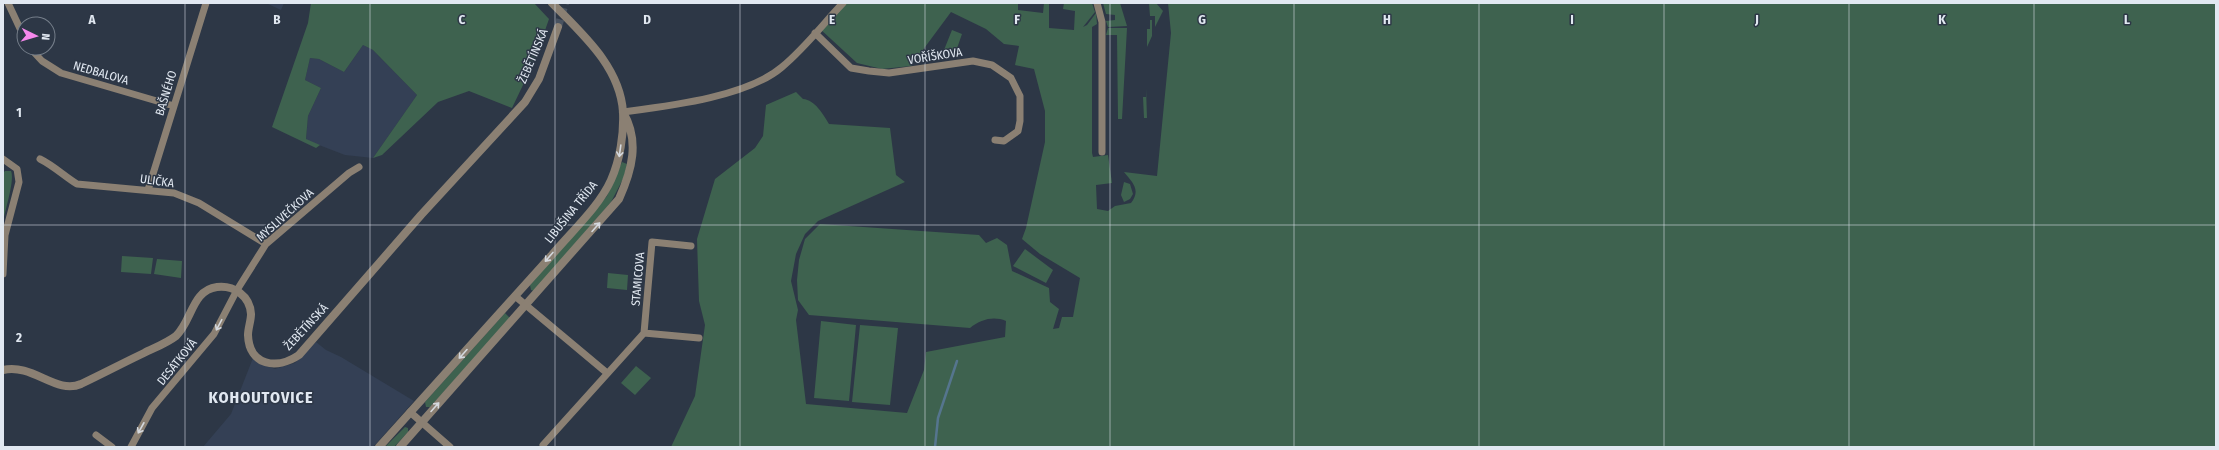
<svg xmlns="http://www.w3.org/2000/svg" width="2219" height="450" viewBox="0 0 2219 450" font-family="'Fira Sans Condensed',sans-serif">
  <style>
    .built { fill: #344055 }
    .green { fill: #3e624f }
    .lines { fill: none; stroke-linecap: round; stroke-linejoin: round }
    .stream { stroke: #55758e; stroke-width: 2.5 }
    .tertiary-tunnel { stroke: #485260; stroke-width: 8; stroke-dasharray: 8 4; stroke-linecap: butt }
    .minor { stroke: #8b8073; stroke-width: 7 }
    .tertiary { stroke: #8b8073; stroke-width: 8 }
    .oneway { stroke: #d4d8de }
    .grid { fill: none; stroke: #e1e8f1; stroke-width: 1; stroke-opacity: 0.55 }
    .labels { text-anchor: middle; stroke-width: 3; stroke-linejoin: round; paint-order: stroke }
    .street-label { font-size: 12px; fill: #e1e8f1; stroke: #2d3746 }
    .district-label { font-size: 16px; font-weight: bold; letter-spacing: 1px; fill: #e1e8f1; stroke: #2d3746 }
    .grid-label { font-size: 13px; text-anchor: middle; font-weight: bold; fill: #e1e8f1; stroke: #2d3746; stroke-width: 3; stroke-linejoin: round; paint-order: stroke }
  </style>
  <rect width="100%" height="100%" fill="#2d3746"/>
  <path class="built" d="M266,3H284L281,10Z
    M363,45L373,50L417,95L373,158L345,155L306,140L308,116L321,88L305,80L310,58L319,59L344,72Z
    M316,342L326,350L341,357L414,401L373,447H203L231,414L253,358L261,364L275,369L295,363Z"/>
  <path class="green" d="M311,3H534L549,19L534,62L512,108L469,91L438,102L382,155L373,158L417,95L373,50L363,45L344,72L319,59L310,58L305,80L321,88L308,116L306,139L320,145L316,148L272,127L308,23Z
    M843,3H1018V10L1043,13L1044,3H1049V28L1074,30L1075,11L1063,9L1064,3H1092L1095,12L1083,27L1087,25L1096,13L1097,24L1092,27V153L1093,157L1108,155L1112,183L1096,185L1097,209L1108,211L1115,206L1131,203C1141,190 1133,183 1124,172L1157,176L1171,33L1168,3H2216V447H671L695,396L705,325L699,301L697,239L715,179L755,148L763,136L766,105L796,92L803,99C815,100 823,114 829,124L890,128L896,175L905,182L818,221L805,234L796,254L791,281L798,310L796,320L806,404L907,413L924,370L926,352L1005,337L1006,321C994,316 981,319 970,328L809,315L798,300L797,280L799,260L805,239L820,224L979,235L986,243L997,238L1007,245L1012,271L1049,288L1050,302L1059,309L1053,329L1059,328L1062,317H1073L1080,278L1040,254L1022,239L1026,228L1045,142V111L1034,69L1015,65L1019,46L1004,44L986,29L951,12L911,66L882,69L857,63L819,28Z
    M1103,3H1120L1127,26L1108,27L1106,21L1115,20V15L1106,14Z
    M1149,3H1156L1163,11L1155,27V16H1150Z
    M1150,20H1152V36L1147,47V29H1150Z
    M1108,28H1127L1122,119H1118L1117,35H1106Z
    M952,30L962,34L955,54L944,50Z
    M1146,88L1147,118H1144L1143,97H1146Z
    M622,162L627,164L624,177L611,202L534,291L531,290L530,285L607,196Z
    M5,171H11C15,180 5,210 3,222V173Z
    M1124,182L1130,184L1133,194L1130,199L1124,202L1121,195Z
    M1025,249L1053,270L1046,283L1013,266Z
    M122,256L153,258L151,274L121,272Z
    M157,259L182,261L181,278L154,274Z
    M608,273L628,275L627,290L607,288Z
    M505,313L510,318L430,407H426L425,402Z
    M821,321L856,325L849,401L814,398Z
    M860,325L898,328L890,405L852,402Z
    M636,366L651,378L635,395L621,383Z
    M405,427L408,428V432L394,447H385Z"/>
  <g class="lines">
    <path class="stream" d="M935,447L938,418L957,361"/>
    <path class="tertiary-tunnel" d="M558,27L565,3"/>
    <path class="minor" d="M8,3L24,37
      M1097,3L1102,22V152
      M815,33L851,68L869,71L889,73L973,61L992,65L1011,78L1020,96V121L1018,131L1004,141L995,140
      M30,48L42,61L61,73L174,106
      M623,112C669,106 747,97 782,67C805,48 823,24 843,3
      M3,159L17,169L19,182L5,235L3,274
      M40,159C54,166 64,176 77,184L174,193L199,203L266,244
      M148,190L206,3
      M515,296L607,373
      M644,333L699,338
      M410,412L450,447
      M96,435L112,447
      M543,445L644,333L652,242L691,246
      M131,447L152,408L214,334L237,290L266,244L349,173L359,167"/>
    <path class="tertiary" d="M3,370C33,363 56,395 81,384C102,374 123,363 144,353C154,348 167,343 176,336C192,321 192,290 217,287C234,285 250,296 251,314C251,321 248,328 248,335C249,366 277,370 299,355L421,215L525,102L539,79L558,27
      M379,447C436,383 494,320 551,256C570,233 599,207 611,180C620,160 624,134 623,112C620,66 581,33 552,3
      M400,447L619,199C632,170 640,141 623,112"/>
  </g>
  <defs><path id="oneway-shaft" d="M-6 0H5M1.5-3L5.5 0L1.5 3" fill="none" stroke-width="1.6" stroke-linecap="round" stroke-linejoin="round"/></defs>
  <g class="oneway">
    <use href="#oneway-shaft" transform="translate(620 151) rotate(98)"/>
    <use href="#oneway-shaft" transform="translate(596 227) rotate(-48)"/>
    <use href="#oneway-shaft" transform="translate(549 257) rotate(131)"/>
    <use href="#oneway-shaft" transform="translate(219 325) rotate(118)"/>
    <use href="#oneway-shaft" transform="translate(463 354) rotate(132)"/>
    <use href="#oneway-shaft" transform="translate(435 407) rotate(-48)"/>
    <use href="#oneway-shaft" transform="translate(141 428) rotate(119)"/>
  </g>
  <path class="grid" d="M185,3V447M370,3V447M555,3V447M740,3V447M925,3V447M1110,3V447M1294,3V447M1479,3V447M1664,3V447M1849,3V447M2034,3V447M3,225H2216"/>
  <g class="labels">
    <g class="street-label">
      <text transform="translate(533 56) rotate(-67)" y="4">ŽEBĚTÍNSKÁ</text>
      <text transform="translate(935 56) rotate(-9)" y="4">VOŘÍŠKOVA</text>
      <text transform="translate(101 73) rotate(16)" y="4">NEDBALOVA</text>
      <text transform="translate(166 93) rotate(-73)" y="4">BAŠNÉHO</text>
      <text transform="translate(157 181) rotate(8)" y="4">ULIČKA</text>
      <text transform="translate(571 212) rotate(-51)" y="4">LIBUŠINA TŘÍDA</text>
      <text transform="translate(285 215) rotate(-42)" y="4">MYSLIVEČKOVA</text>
      <text transform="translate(638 279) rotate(-85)" y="4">STAMICOVA</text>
      <text transform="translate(306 327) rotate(-47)" y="4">ŽEBĚTÍNSKÁ</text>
      <text transform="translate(177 362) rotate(-51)" y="4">DESÁTKOVÁ</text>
    </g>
    <g class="district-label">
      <text x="261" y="403">KOHOUTOVICE</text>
    </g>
  </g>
  <g class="grid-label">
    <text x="92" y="24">A</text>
    <text x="277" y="24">B</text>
    <text x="462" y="24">C</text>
    <text x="647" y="24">D</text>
    <text x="832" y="24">E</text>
    <text x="1017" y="24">F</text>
    <text x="1202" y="24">G</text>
    <text x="1387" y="24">H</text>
    <text x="1572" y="24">I</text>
    <text x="1757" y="24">J</text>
    <text x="1942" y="24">K</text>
    <text x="2127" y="24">L</text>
    <text x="19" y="117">1</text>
    <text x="19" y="342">2</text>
  </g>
  <rect width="2219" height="450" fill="none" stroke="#e1e8f1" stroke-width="8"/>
  <g transform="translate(36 36) rotate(95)"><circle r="19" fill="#2d3746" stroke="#757e8a"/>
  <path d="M0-3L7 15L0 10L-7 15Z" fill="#f688ed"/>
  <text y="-6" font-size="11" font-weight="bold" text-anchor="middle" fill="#e1e8f1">N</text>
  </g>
</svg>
